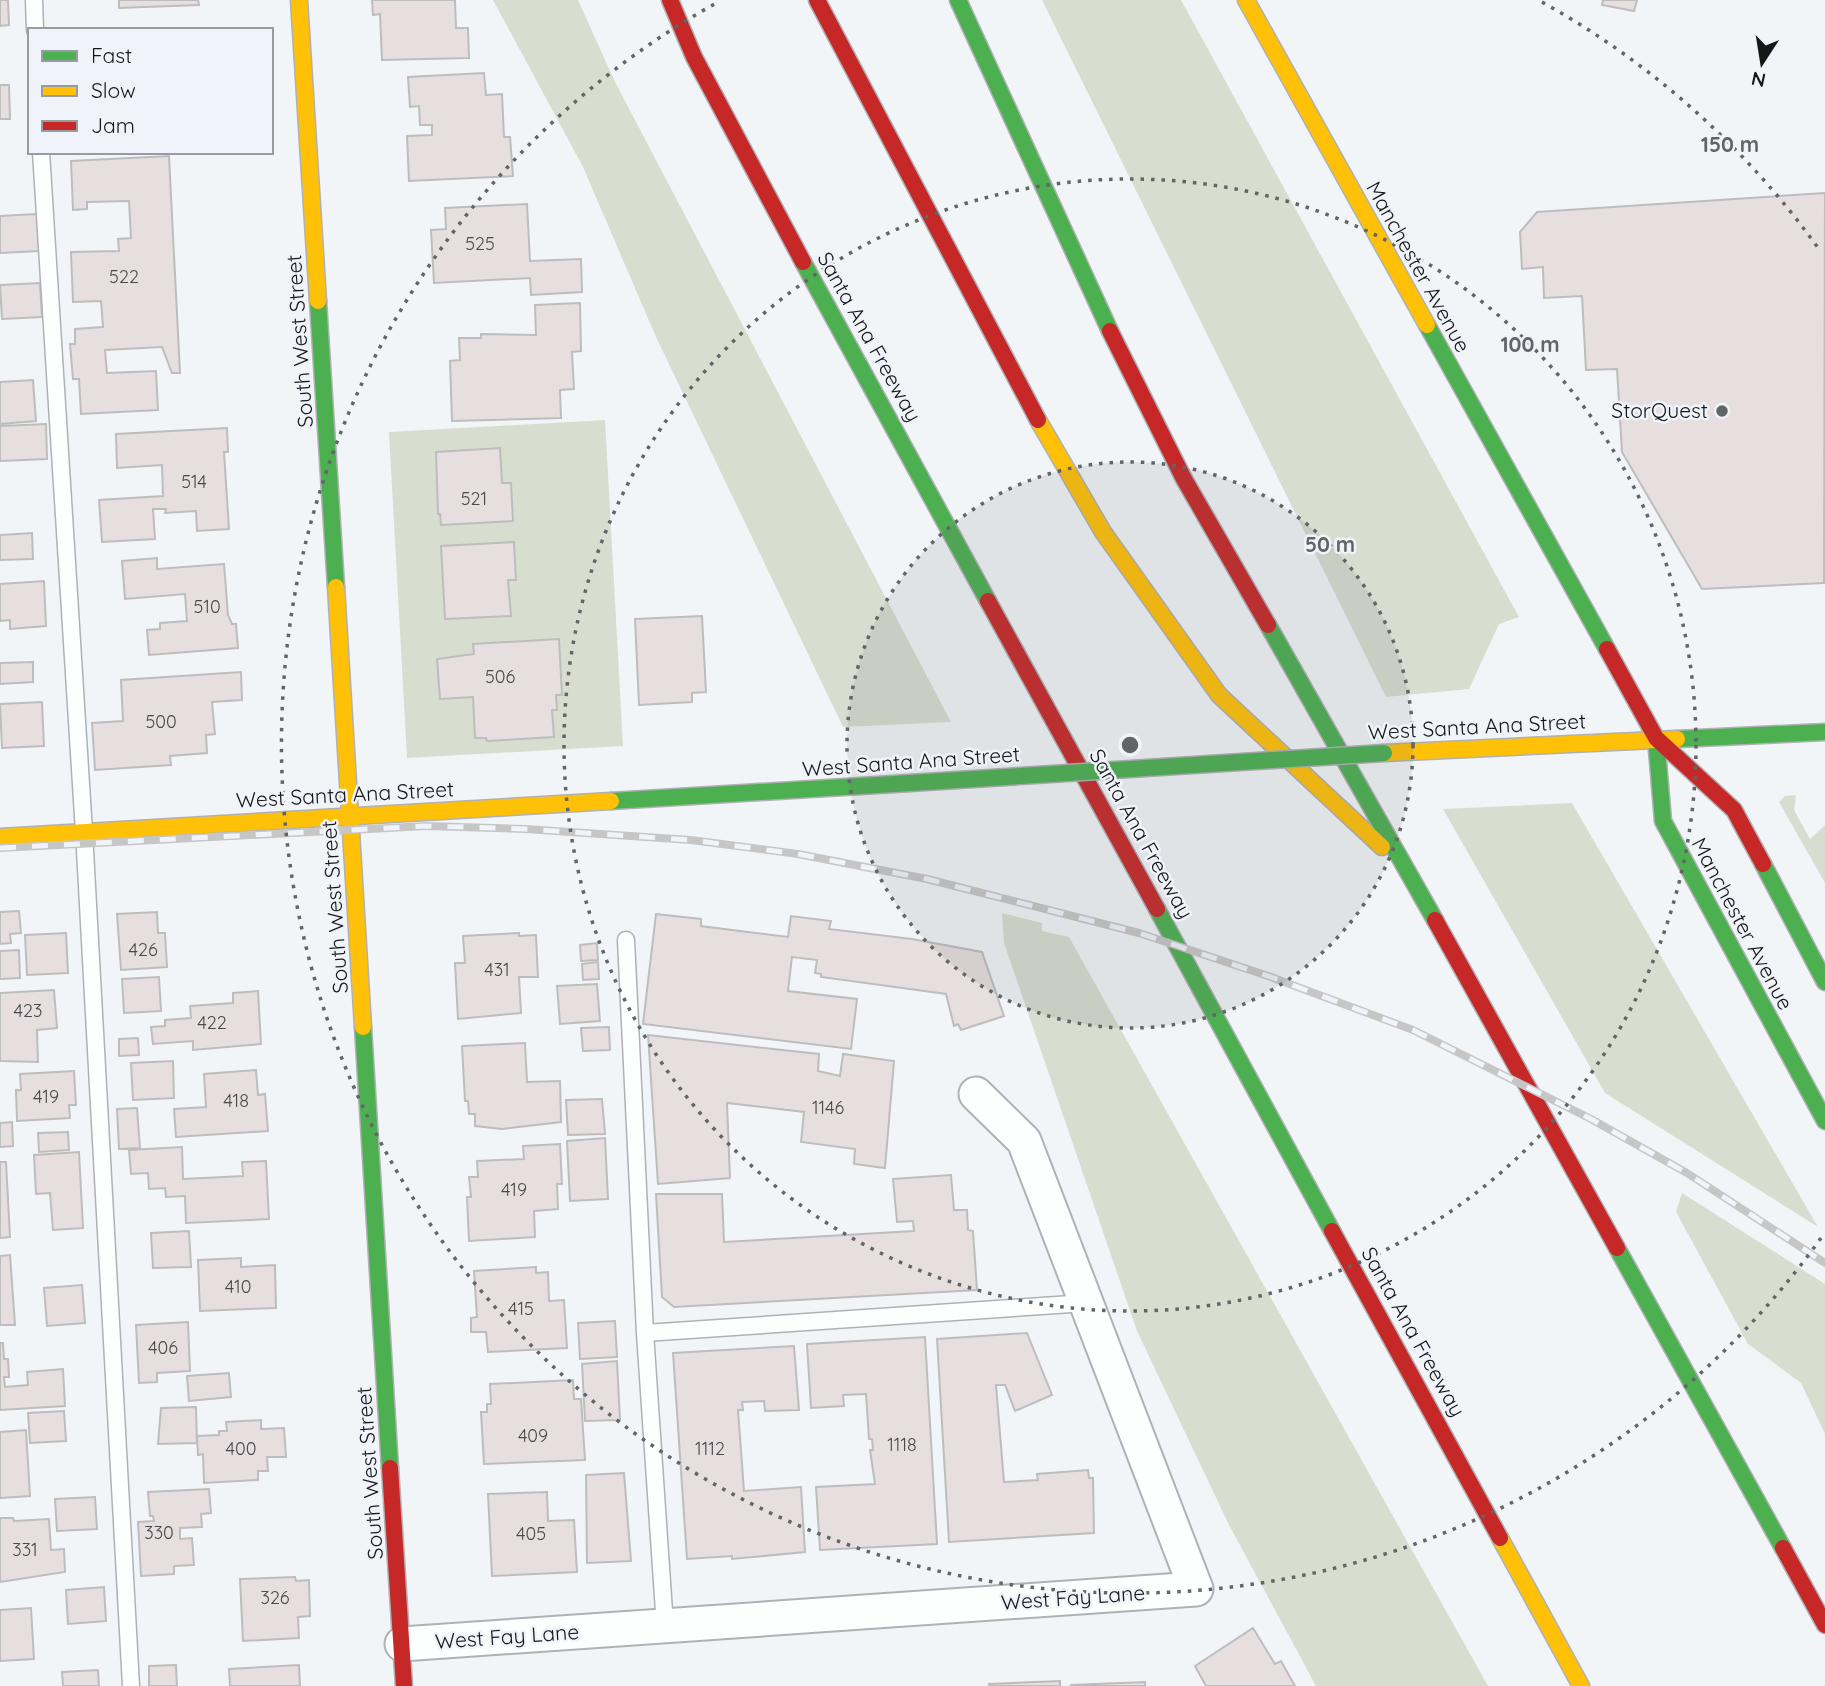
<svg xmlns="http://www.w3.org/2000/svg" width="1825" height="1686" viewBox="0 0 1825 1686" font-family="Quicksand,sans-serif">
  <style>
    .green { fill: #d7decf }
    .building { fill: #e6dedf; stroke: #bdbdbe; stroke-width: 2 }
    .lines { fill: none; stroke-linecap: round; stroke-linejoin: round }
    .lane-casing { stroke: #afb1b4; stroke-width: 19 }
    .street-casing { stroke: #afb1b4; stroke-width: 37 }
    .fast-casing { stroke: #afb1b4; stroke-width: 19 }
    .slow-casing { stroke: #afb1b4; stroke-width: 19 }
    .jam-casing { stroke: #afb1b4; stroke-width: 19 }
    .lane { stroke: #fdfefe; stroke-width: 16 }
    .street { stroke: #fdfefe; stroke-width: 33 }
    .fast { stroke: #4caf50; stroke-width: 16 }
    .slow { stroke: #ffc107; stroke-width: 16 }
    .jam { stroke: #c62828; stroke-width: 16 }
    .rail-casing { stroke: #c6c6c7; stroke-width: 8 }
    .rail { stroke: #f0f4fa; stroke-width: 5; stroke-dasharray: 16; stroke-linecap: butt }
    .fast-bridge-casing { stroke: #afb1b4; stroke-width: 19; stroke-linecap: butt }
    .fast-bridge { stroke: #4caf50; stroke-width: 16 }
    .ring { fill: none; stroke: #626567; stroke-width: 3.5; stroke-dasharray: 3.5 7 }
    .poi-dot { fill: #626567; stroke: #f0f4fa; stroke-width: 2.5 }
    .labels { text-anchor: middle; stroke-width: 5; stroke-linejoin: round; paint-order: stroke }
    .number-label { font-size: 18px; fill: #4a4a4c }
    .street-label { font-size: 21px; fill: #151719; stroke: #f0f4fa }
    .poi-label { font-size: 21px; fill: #151719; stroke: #f0f4fa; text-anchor: end }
    .centre { fill: #626567; stroke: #f0f4fa; stroke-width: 3.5 }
    .ring-label { font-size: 21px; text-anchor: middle; font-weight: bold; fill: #626567; stroke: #f0f4fa; stroke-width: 5; stroke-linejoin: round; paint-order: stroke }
  </style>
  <rect width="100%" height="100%" fill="#f2f5f8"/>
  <path class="green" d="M493,0H578L615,82L951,722L843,727L656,337L583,167Z
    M1042,0H1181L1519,617L1499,624L1469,689L1386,697Z
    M605,420L623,746L407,758L389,432Z
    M1796,795L1794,810L1810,839L1825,825V883L1779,802L1785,796Z
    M1572,803L1818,1227L1605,1093L1443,809Z
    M1002,913L1042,923V931L1069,937L1488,1686H1316L1229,1525L1137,1331L1004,943Z
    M1682,1193L1825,1284V1434L1801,1383L1748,1344L1676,1212Z"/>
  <path class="building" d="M0,0H8L9,25L0,26Z
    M119,0H198L199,5L119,8Z
    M372,0H455L456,28H468L469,58L382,60L380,14L373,15Z
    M1603,0H1637L1634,11L1602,5Z
    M484,73L486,95L502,94L504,137H510L513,176L409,181L407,136L432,135V125H420L419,106L410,107L408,77Z
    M0,85H9L10,119H0Z
    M169,156L180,373H172L162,347L105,350L107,373L156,371L158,410L81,414L79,379H73L70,344H75V329L103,327L101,301L73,302L71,252L119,251L118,239L131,238L129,201L87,202V209L73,210L71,161Z
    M1825,193L1824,583L1702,589L1622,452L1617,369L1586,370L1582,296L1544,298L1543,267L1522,269L1520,232L1537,212Z
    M527,204L530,261L581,259L582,292L531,295L530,278L434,283L431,230L446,229L445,208Z
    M37,214L39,251L0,253V216Z
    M40,283L42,317L2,319L0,285Z
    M580,303L581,351L572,352L574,389L560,390L561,418L452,421L450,361L460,360L459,338H481V334L536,335L535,305Z
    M33,380L36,421L0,424V382Z
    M46,424L47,459L0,461V426Z
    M227,428L228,452H224L229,529L197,531L196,511L165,513L166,509H153L155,539L102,542L99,500L163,496L162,465L117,468L116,434Z
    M500,448L502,483H511L513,521L441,525L440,514H438L436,452Z
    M32,533L33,559L0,560V535Z
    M514,542L516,580H508L511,616L445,619L441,546Z
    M157,558V569L224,564L228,615L232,624H236L238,648L149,655L147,630L160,629V623L187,621L185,594L125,599L122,561Z
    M44,581L46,626L10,629V620L0,621V584Z
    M702,616L706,692L692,693V702L639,705L635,619Z
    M559,639L562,695H556L557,710H552L554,737L487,741L486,738H475L473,697L440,699L437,659L474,654L473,644Z
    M33,662V682L0,684V663Z
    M241,672L242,700L212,702L215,734L206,735L207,753L170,756L171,765L95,770L92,723L123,721L121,680Z
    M42,702L44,746L2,748L0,704Z
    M19,911L21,933L10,934L11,943L0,944V912Z
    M157,912L158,933H165L167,967L121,970L117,914Z
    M656,914L701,919V926L788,937L791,916L831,921L829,929L912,939L982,952L1004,1016L961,1030L958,1024L954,1026L946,994L821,977V974L815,973L817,960L792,957L788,991L857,999L851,1049L643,1024Z
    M66,933L68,973L27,975L25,935Z
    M519,933V936L536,935L538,977H519L521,1013L458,1019L455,963H465L463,936Z
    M597,943L598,960L581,961L580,945Z
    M19,950L20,978L0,979V951Z
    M598,962L599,979L583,980L582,964Z
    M159,977L161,1011L124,1013L122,979Z
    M597,984L600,1021L560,1024L557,986Z
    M54,990L57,1028L37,1030L38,1062L0,1061V993Z
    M258,991L261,1044L193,1050V1041L153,1044L151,1027L165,1026V1020L191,1018L190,1006L233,1003V993Z
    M609,1027L610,1050L583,1051L581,1028Z
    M648,1035L819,1054L818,1071L840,1076L843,1054L894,1061L885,1168L854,1164L855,1149L801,1142L804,1112L727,1103L730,1178L658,1184Z
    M138,1038L139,1055L119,1056V1039Z
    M525,1043L527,1082L560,1081L561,1122L502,1129L475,1126V1114H469L468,1101H465L462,1046Z
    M173,1061L174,1098L133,1100L131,1063Z
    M256,1070L258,1095L265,1094L268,1131L176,1137L174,1109L206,1107L204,1074Z
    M74,1071L76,1105H69L70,1118L17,1121L16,1090H21L20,1074Z
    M602,1099L605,1134L568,1135L566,1100Z
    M137,1108L140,1148L119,1149L117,1109Z
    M12,1122L13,1146L0,1147V1123Z
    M68,1132L69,1150L39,1152L38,1133Z
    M605,1138L608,1199L570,1201L567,1141Z
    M560,1144L562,1184H557L558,1209L534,1211L535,1237L469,1241L467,1197H471L469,1177H478L477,1161L524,1159L523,1146Z
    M182,1147L183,1179L243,1176L242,1162L266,1161L269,1219L186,1223L185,1196L166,1197L165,1188L149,1189L148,1173L131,1174L129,1150Z
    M79,1152L83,1228L53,1230L50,1193L36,1194L34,1155Z
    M0,1162H6L10,1237L0,1238Z
    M951,1175L954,1210H967L968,1230L973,1231L977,1290L674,1307L662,1297L656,1194H722L724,1242L914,1231L913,1221L897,1222L893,1179Z
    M189,1231L191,1267L153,1268L151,1233Z
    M10,1255L15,1325H0V1256Z
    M241,1258V1267L275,1265L276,1308L200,1311L198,1260Z
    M536,1267V1273L548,1272L549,1301L564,1300L567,1348L488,1352L486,1332H471V1318L477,1317L474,1271Z
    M82,1285L85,1323L47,1326L44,1288Z
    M615,1321L617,1357L580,1359L578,1323Z
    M188,1322L190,1371L157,1373V1382L139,1383L136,1325Z
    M1027,1333L1052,1395L1015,1411L1005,1385H996L1004,1482L1038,1480L1037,1474L1088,1470L1089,1478H1093L1094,1533L949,1542L937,1339Z
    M925,1337L937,1544L820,1550L816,1487L875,1484L870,1450H873L872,1439H869L866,1394L843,1395L844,1406L811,1408L807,1344Z
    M0,1343H3L4,1359H8L9,1377H4L5,1387L28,1385L27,1372L63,1369L65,1406L0,1410Z
    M794,1346L799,1410L765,1411L764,1401L742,1402L743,1410H738L744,1491L801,1487L805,1552L732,1559V1556L687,1559L673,1353Z
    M617,1361L620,1420L585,1421L582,1364Z
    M229,1373L231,1397L189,1401L187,1376Z
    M573,1380L574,1399H581L585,1460L484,1464L481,1412H487V1404H491L490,1384Z
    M196,1407L197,1443L158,1444L161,1408Z
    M64,1411L66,1441L30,1443L28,1413Z
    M261,1420V1429L284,1428L286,1457H267L268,1471H258V1480L204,1483L203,1454L198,1455L197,1436L219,1435V1431H227L226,1422Z
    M26,1430L30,1496L0,1498V1432Z
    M624,1473L631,1561L587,1563L586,1475Z
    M209,1489L211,1513L201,1514L202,1527L180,1528V1539L192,1538L194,1565L174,1566V1574L141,1576L138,1522L154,1521L153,1516H150L148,1492Z
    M547,1492L548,1521L574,1520L577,1572L492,1576L488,1494Z
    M95,1497L97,1529L57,1531L55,1499Z
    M0,1518H13L14,1521L49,1519L51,1550L64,1549L65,1572L0,1582Z
    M295,1577L296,1581L309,1580L310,1616L298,1617L299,1638L243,1641L240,1579Z
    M104,1587L106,1621L68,1624L66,1590Z
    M31,1608L34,1659L0,1661V1610Z
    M1253,1628L1275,1664L1281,1661L1295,1686H1206L1195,1666Z
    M176,1665L177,1686H149V1666Z
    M299,1665L300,1686H230L229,1669Z
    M98,1670L99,1686H63L62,1672Z
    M1060,1681V1686H989V1684Z
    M1145,1682V1686H1071V1685Z"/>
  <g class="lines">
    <defs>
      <path id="lane" d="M34,0L35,30
        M41,152L84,832L131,1686
        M626,940L645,1333L665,1626
        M645,1333L1086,1303"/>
      <path id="street" d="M402,1644L1196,1589L1024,1141L976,1094"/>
      <path id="fast" d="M958,0L1110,331
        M803,262L988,601
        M318,301L336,587
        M1427,325L1607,649
        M1268,625L1435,920
        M1656,738L1663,821L1825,1121
        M1677,739L1825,732
        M611,801L910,783
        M1763,864L1825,982
        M1157,909L1332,1231
        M363,1027L390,1468
        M1617,1248L1783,1548"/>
      <path id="slow" d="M299,0L318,301
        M1246,0L1427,325
        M1038,420L1103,532L1219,695L1382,847
        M336,587L363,1027
        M1384,753L1677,739
        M0,837L611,801
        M1500,1538L1581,1686"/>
      <path id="jam" d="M670,0L694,57L803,262
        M817,0L1038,420
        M1110,331L1184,479L1268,625
        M988,601L1157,909
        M1607,649L1656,738L1734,810L1763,864
        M1435,920L1617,1248
        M1332,1231L1500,1538
        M390,1468L404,1686
        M1783,1548L1825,1625"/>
    </defs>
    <use href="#lane" class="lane-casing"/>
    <use href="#street" class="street-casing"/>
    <use href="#fast" class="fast-casing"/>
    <use href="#slow" class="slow-casing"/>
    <use href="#jam" class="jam-casing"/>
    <use href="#lane" class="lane"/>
    <use href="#street" class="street"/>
    <use href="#fast" class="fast"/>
    <use href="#slow" class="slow"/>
    <use href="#jam" class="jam"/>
    <defs>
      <path id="rail" d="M0,848L427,826L525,829L691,840L798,854L927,879L1139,933L1271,977L1413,1030L1591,1119L1687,1173L1825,1263"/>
    </defs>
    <use href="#rail" class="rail-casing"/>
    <use href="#rail" class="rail"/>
    <defs>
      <path id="fast-bridge" d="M910,783L1384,753"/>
    </defs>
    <use href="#fast-bridge" class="fast-bridge-casing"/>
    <use href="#fast-bridge" class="fast-bridge"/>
  </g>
  <circle cx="1130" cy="745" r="283" fill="#626567" fill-opacity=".12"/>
  <g class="ring">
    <circle cx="1130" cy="745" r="283"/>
    <circle cx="1130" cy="745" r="566"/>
    <path d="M1821 1238A849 849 0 1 1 718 2M1542 2A849 849 0 0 1 1821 252"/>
  </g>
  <circle class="poi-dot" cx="1722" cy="411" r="7"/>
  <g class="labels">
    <g class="number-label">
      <text x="480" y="250">525</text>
      <text x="124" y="283">522</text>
      <text x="194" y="488">514</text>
      <text x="474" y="505">521</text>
      <text x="207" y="613">510</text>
      <text x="500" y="683">506</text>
      <text x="161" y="728">500</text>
      <text x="143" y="956">426</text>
      <text x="497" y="976">431</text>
      <text x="28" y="1017">423</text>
      <text x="212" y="1029">422</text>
      <text x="46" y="1103">419</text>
      <text x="236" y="1107">418</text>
      <text x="828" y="1114">1146</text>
      <text x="514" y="1196">419</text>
      <text x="238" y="1293">410</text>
      <text x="521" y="1315">415</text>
      <text x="163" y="1354">406</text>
      <text x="533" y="1442">409</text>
      <text x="902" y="1451">1118</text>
      <text x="241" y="1455">400</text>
      <text x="710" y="1455">1112</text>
      <text x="159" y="1539">330</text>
      <text x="531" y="1540">405</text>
      <text x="25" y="1556">331</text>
      <text x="275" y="1604">326</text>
    </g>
    <g class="street-label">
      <text transform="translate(1418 267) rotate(61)" y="7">Manchester Avenue</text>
      <text transform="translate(869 337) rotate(61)" y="7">Santa Ana Freeway</text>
      <text transform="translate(300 341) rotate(-94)" y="7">South West Street</text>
      <text transform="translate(1477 727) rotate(-3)" y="7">West Santa Ana Street</text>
      <text transform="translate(911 762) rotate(-4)" y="7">West Santa Ana Street</text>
      <text transform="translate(345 795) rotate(-3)" y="7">West Santa Ana Street</text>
      <text transform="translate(1141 834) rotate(61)" y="7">Santa Ana Freeway</text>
      <text transform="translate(335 907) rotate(-94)" y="7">South West Street</text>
      <text transform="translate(1742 924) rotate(62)" y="7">Manchester Avenue</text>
      <text transform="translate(1413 1332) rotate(61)" y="7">Santa Ana Freeway</text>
      <text transform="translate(370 1473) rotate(-94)" y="7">South West Street</text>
      <text transform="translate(1073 1598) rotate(-4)" y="7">West Fay Lane</text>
      <text transform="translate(507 1637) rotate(-4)" y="7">West Fay Lane</text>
    </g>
    <g class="poi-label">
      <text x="1708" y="418">StorQuest</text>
    </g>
  </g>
  <circle cx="1130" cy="745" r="10" class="centre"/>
  <g class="ring-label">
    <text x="1730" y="152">150 m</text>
    <text x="1530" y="352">100 m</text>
    <text x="1330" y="552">50 m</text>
  </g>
  <rect x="28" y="28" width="245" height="126" fill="#f0f4fa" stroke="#989ca0" stroke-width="2"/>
  <rect x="42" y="51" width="35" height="10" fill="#4caf50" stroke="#989ca0" stroke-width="2"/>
  <text x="91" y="63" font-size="21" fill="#151719">Fast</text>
  <rect x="42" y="86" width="35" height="10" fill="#ffc107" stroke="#989ca0" stroke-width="2"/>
  <text x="91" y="98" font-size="21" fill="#151719">Slow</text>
  <rect x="42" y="121" width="35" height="10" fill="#c62828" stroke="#989ca0" stroke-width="2"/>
  <text x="91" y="133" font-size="21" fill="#151719">Jam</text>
  <g transform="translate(1762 63) rotate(192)" stroke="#f0f4fa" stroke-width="5" paint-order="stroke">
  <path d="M0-5L12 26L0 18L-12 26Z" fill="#151719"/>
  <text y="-10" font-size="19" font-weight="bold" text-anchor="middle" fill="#151719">N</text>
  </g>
</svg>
